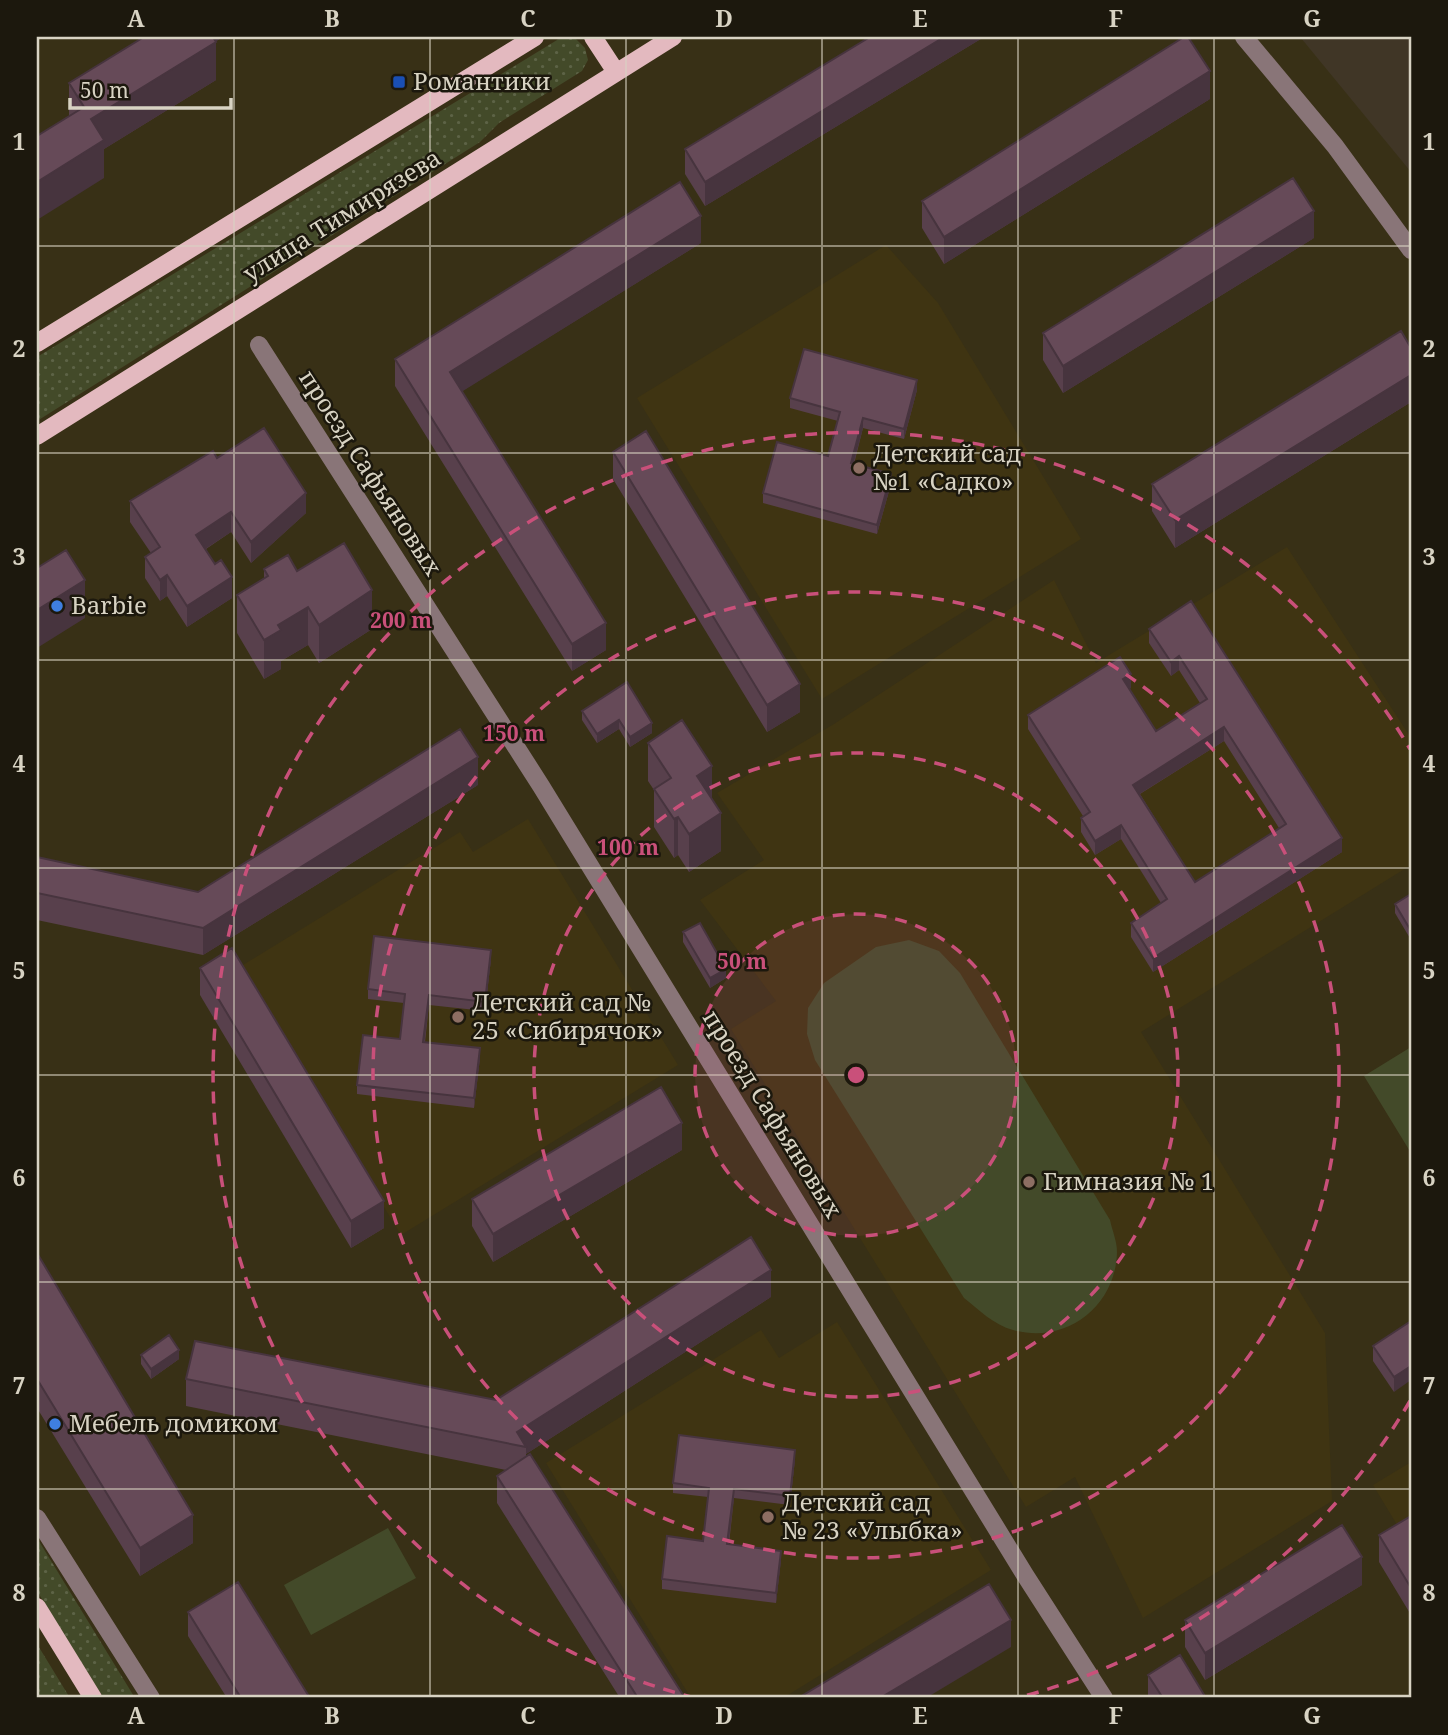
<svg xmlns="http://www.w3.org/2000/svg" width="1448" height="1735" viewBox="0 0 1448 1735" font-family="'Noto Serif',serif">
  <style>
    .built { fill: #3f3412 }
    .industrial { fill: #403626 }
    .grass { fill: url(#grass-dots) }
    .park { fill: #434a29 }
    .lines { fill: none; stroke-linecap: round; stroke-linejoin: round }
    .minor { stroke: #897578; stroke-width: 18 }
    .major { stroke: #e3b9bf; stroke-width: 18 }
    .wall { fill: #58404c; fill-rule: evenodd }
    .shaded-wall { fill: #47343e }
    .building { fill: #664a58; stroke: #47343e; stroke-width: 2; fill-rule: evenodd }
    .grid { fill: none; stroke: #d8d3c3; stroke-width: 2; stroke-opacity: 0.55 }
    .ring { fill: none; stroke: #c9507a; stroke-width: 3.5; stroke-dasharray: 12 9 }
    .transit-dot { fill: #1a4fb4; stroke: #1c180d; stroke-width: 2.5 }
    .education-dot { fill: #8d6e63; stroke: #1c180d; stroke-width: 2.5 }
    .shop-dot { fill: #3f7fe0; stroke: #1c180d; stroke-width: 2.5 }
    .labels { text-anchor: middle; stroke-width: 5; stroke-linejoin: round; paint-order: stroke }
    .poi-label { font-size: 24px; fill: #d8d3c3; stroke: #1c180d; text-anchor: start }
    .street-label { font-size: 24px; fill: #d8d3c3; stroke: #1c180d }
    .centre { fill: #c9507a; stroke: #1c180d; stroke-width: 3.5 }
    .ring-label { font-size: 21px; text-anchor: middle; font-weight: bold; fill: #c9507a; stroke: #1c180d; stroke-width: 5; stroke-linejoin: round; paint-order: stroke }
    .neatline { fill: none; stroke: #d8d3c3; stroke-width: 2.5 }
    .grid-label { font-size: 23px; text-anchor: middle; font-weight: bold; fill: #d8d3c3 }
  </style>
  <defs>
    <pattern id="grass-dots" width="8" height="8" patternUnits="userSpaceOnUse" patternTransform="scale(1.75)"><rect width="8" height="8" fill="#434a29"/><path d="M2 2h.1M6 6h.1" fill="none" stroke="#5d6346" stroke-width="1.8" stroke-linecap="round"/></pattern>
  </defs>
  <rect width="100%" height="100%" fill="#383016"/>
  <path class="built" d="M886,245L938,303L1081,539L822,699L637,398Z
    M1287,547L1411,738V865L1141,1032L1325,1333L1332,1501L1143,1618L1075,1477L1026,1507L731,1029L776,1001L700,900L764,860L717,793L834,724L1054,580L1096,663Z
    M528,819L678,1065L401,1235L238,968L460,832L473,852Z
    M837,1322L991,1570L783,1698H691L546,1463L761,1330L779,1358Z
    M1411,1462V1548L1373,1485Z"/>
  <path class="industrial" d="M1303,37H1411V172L1301,38Z"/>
  <path class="grass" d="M562,37H574L585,48L588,60L582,71L499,123L480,142L37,421V357Z
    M37,1538L135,1698H103L37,1591Z
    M37,1644L70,1698H37Z"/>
  <path class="park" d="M909,940L939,951L960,973L1110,1220C1112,1230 1117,1241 1117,1252C1116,1306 1066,1345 1013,1330C994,1325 979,1310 964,1298L815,1060L807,1034L808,1008L824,983L876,947Z
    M1411,1047V1153L1364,1076Z
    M388,1528L416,1578L311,1635L284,1585Z"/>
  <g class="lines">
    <path class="minor" d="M1244,37L1335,146L1411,250
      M259,345L541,786L1025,1575L1104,1698
      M37,1518L151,1698"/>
    <path class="major" d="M593,37L616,72
      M37,343L535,37
      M37,436L673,37
      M37,1607L93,1698"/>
  </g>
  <path class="wall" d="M144,37H223L216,41V80L104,149V178L69,117V83Z
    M870,37H984L705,206L685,174V149Z
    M1210,99L944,264L922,228V201Z
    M1314,238L1063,393L1043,360V333Z
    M701,243L462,391L606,650L572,671L395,386V359Z
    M1411,348V402L1175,548L1152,511V484Z
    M917,390L904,439L863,428L854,464L891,484L877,534L763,503V493L828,456L838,421L790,408V398Z
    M613,452L800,712L767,732L613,479Z
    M217,458L306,513L251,563L231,532L206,549L232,598L187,627L167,596L160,601L145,578V557L151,553L130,522V501Z
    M264,569L297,571L372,629L319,663L308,645L281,661V669L264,679L237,633V595L264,578Z
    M1191,601L1342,852L1153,972L1131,937V923L1161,903L1121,839L1095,855L1081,832V818L1083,816L1028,729V715L1131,688L1129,689L1156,731L1200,703L1179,670L1171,676L1149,643V629ZM1224,741L1279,828L1195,882L1140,794Z
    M627,682L652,733L630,747L619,729L597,743L582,720V711Z
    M648,743L712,800L721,851L689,872L678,855L674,858L654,827V790L648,781Z
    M478,785L203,955L37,920V857L198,892Z
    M1411,894V940L1395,913V904Z
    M683,932L726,978L710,988L683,942Z
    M491,959L485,1011L429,1005L425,1042L480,1058L474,1108L357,1094V1085L400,1039L404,1003L368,999V989Z
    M200,968L384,1228L351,1248L200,995Z
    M682,1150L493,1262L472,1226V1199Z
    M37,1253L193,1543L140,1576L37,1408Z
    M771,1297L526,1454V1457L685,1698H620L497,1503V1476L506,1470L186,1406V1379L496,1400Z
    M1411,1321L1394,1392L1373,1361V1346Z
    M141,1355L179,1359L151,1379L141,1364Z
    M795,1459L790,1505L734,1498L729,1544L781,1560L776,1603L662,1589V1579L703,1541L708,1497L673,1493V1483Z
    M1411,1516V1615L1379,1562V1535Z
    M1362,1585L1205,1680L1185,1647V1620Z
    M188,1612L310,1698H227L188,1636Z
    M1148,1675L1206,1698H1148Z"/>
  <path class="shaded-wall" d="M199,37H223L199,52Z
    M944,37H984L705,206V182Z
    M216,42V80L104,149V178L37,220V182L91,119Z
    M1210,71V99L944,264V237Z
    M1314,211V238L1063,393V366Z
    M701,216V243L450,399V372Z
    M1411,375V402L1175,548V520Z
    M917,380V390L904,439V429Z
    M863,418V428L851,473V463Z
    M891,474V484L877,534V525Z
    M306,493V513L251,563V542Z
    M231,512V532L196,555V535Z
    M167,575V596L160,601V580Z
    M232,577V598L187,627V606Z
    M85,580V618L37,648V610Z
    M372,590V629L319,663V625Z
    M308,607V645L281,661V669L264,679V640L278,625Z
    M606,623V650L572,671V644Z
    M1179,656V670L1171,676V662Z
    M1131,674V688L1123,693V679Z
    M800,684V712L767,732V705Z
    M619,720V729L597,743V734Z
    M652,723V733L630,747V737Z
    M1224,727V741L1133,798V785Z
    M478,757V785L203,955V928Z
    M712,766V804L697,776Z
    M721,813V851L689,872V834Z
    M678,817V855L674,858V819Z
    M1121,825V839L1095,855V841Z
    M1342,838V852L1153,972V958Z
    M491,950V959L485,1011V1002Z
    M726,969V978L710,988V978Z
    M429,995V1005L423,1051V1042Z
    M480,1048V1058L474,1108V1098Z
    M682,1123V1150L493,1262V1234Z
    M384,1201V1228L351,1248V1221Z
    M771,1270V1297L526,1454V1447L517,1432Z
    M179,1350V1359L151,1379V1369Z
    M1411,1366V1380L1394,1392V1377Z
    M795,1450V1459L790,1505V1496Z
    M734,1489V1498L727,1554V1544Z
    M193,1515V1543L140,1576V1548Z
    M781,1551V1560L776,1603V1593Z
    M1362,1557V1585L1205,1680V1653Z
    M1011,1620V1647L926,1698H880Z"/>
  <path class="building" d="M144,37H213L216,42L91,119L104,140L37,182V136L84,107L69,83Z
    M870,37H944L705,182L685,149Z
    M1184,37H1188L1210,71L944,237L922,201Z
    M1293,178L1314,211L1063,366L1043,333Z
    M680,182L701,216L450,372L606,623L572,644L395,359Z
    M1401,331L1411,348V375L1175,520L1152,484Z
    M804,349L917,380L904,429L863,418L851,463L891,474L877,525L763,493L777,442L828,456L840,412L790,398Z
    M264,428L306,493L251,542L231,512L196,535L215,564L221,560L232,577L187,606L167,575L160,580L145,557L160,547L130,501L213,451L217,458Z
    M646,431L800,684L767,705L613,452Z
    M344,543L372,590L319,625L308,607L278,625L281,630L264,640L237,595L268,576L264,569L288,555L297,571Z
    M66,550L85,580L37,610V568Z
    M1191,601L1342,838L1153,958L1131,923L1167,899L1121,825L1095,841L1081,818L1090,812L1028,715L1120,657L1131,674L1123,679L1156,731L1207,699L1179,656L1171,662L1149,629ZM1224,727L1286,824L1195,882L1133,785Z
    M627,682L652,723L630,737L619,720L597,734L582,711Z
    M682,720L712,766L697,776L721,813L689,834L678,817L674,819L654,789L671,778L648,743Z
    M460,729L478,757L203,928L37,893V857L198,892Z
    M1411,894V931L1395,904Z
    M700,923L726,969L710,978L683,932Z
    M374,936L491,950L485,1002L429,995L423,1042L480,1048L474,1098L357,1085L363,1035L400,1039L405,994L368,989Z
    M232,948L384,1201L351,1221L200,968Z
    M661,1087L682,1123L493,1234L472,1199Z
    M751,1237L771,1270L517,1432L526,1447L186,1379L195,1341L496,1400Z
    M37,1253L193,1515L140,1548L37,1379Z
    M1411,1321V1366L1394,1377L1373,1346Z
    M169,1335L179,1350L151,1369L141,1355Z
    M679,1435L795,1450L790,1496L734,1489L727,1544L781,1551L776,1593L662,1579L667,1536L703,1541L709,1488L673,1483Z
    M530,1454L685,1698H638L497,1476Z
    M1411,1516V1588L1379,1535Z
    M1342,1525L1362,1557L1205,1653L1185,1620Z
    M238,1582L310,1698H241L188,1612Z
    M989,1584L1011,1620L880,1698H801L800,1697Z
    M1180,1655L1206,1698H1163L1148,1675Z"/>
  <path class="grid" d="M234,37V1698M430,37V1698M626,37V1698M822,37V1698M1018,37V1698M1214,37V1698M37,246H1411M37,453H1411M37,660H1411M37,868H1411M37,1075H1411M37,1282H1411M37,1489H1411"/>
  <circle cx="856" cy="1075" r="161" fill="#c9507a" fill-opacity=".12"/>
  <g class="ring">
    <circle cx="856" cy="1075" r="161"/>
    <circle cx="856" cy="1075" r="322"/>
    <circle cx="856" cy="1075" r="483"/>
    <path d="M1410 1401A643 643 0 0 1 1017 1698M695 1698A643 643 0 1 1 1410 749"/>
  </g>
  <rect class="transit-dot" x="392" y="75" width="14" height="14" rx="3.5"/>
  <g class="education-dot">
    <circle cx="859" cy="468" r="7"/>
    <circle cx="458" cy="1017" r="7"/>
    <circle cx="1029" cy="1182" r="7"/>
    <circle cx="768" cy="1517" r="7"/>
  </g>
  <g class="shop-dot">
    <circle cx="57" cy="606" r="7"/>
    <circle cx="55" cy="1424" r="7"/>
  </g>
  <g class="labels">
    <g class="poi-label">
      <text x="413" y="90">Романтики</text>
      <text x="873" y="462">Детский сад<tspan x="873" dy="28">№1 «Cадко»</tspan></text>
      <text x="71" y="614">Barbie</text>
      <text x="472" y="1011">Детский сад №<tspan x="472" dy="28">25 «Сибирячок»</tspan></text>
      <text x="1043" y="1190">Гимназия № 1</text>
      <text x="69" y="1432">Мебель домиком</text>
      <text x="782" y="1511">Детский сад<tspan x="782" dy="28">№ 23 «Улыбка»</tspan></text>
    </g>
    <g class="street-label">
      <text transform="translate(342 216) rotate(-32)" y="8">улица Тимирязева</text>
      <text transform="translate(370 473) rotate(57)" y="8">проезд Сафьяновых</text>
      <text transform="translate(772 1114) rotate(58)" y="8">проезд Сафьяновых</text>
    </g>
  </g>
  <circle cx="856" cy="1075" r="10" class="centre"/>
  <g class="ring-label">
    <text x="401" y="628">200 m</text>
    <text x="514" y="741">150 m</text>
    <text x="628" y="855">100 m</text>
    <text x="742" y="969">50 m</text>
  </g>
  <rect width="1448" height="1735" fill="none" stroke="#1c180d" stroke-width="77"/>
  <path d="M70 98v10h161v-10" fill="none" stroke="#d8d3c3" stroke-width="3.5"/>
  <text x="80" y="98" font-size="21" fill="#d8d3c3" stroke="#1c180d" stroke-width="5" paint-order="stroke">50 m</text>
  <rect x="38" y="38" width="1372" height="1658" class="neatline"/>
  <g class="grid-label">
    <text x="136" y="27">A</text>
    <text x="332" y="27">B</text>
    <text x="528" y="27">C</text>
    <text x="724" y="27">D</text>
    <text x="920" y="27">E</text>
    <text x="1116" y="27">F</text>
    <text x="1312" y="27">G</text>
    <text x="19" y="150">1</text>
    <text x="1429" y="150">1</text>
    <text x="19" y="357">2</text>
    <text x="1429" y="357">2</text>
    <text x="19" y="565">3</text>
    <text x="1429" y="565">3</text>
    <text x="19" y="772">4</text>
    <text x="1429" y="772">4</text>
    <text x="19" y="979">5</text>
    <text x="1429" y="979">5</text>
    <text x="19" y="1186">6</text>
    <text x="1429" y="1186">6</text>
    <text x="19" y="1394">7</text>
    <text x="1429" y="1394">7</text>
    <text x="19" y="1601">8</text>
    <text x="1429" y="1601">8</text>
    <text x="136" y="1724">A</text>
    <text x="332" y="1724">B</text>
    <text x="528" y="1724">C</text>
    <text x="724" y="1724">D</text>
    <text x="920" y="1724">E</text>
    <text x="1116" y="1724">F</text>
    <text x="1312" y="1724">G</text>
  </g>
</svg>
